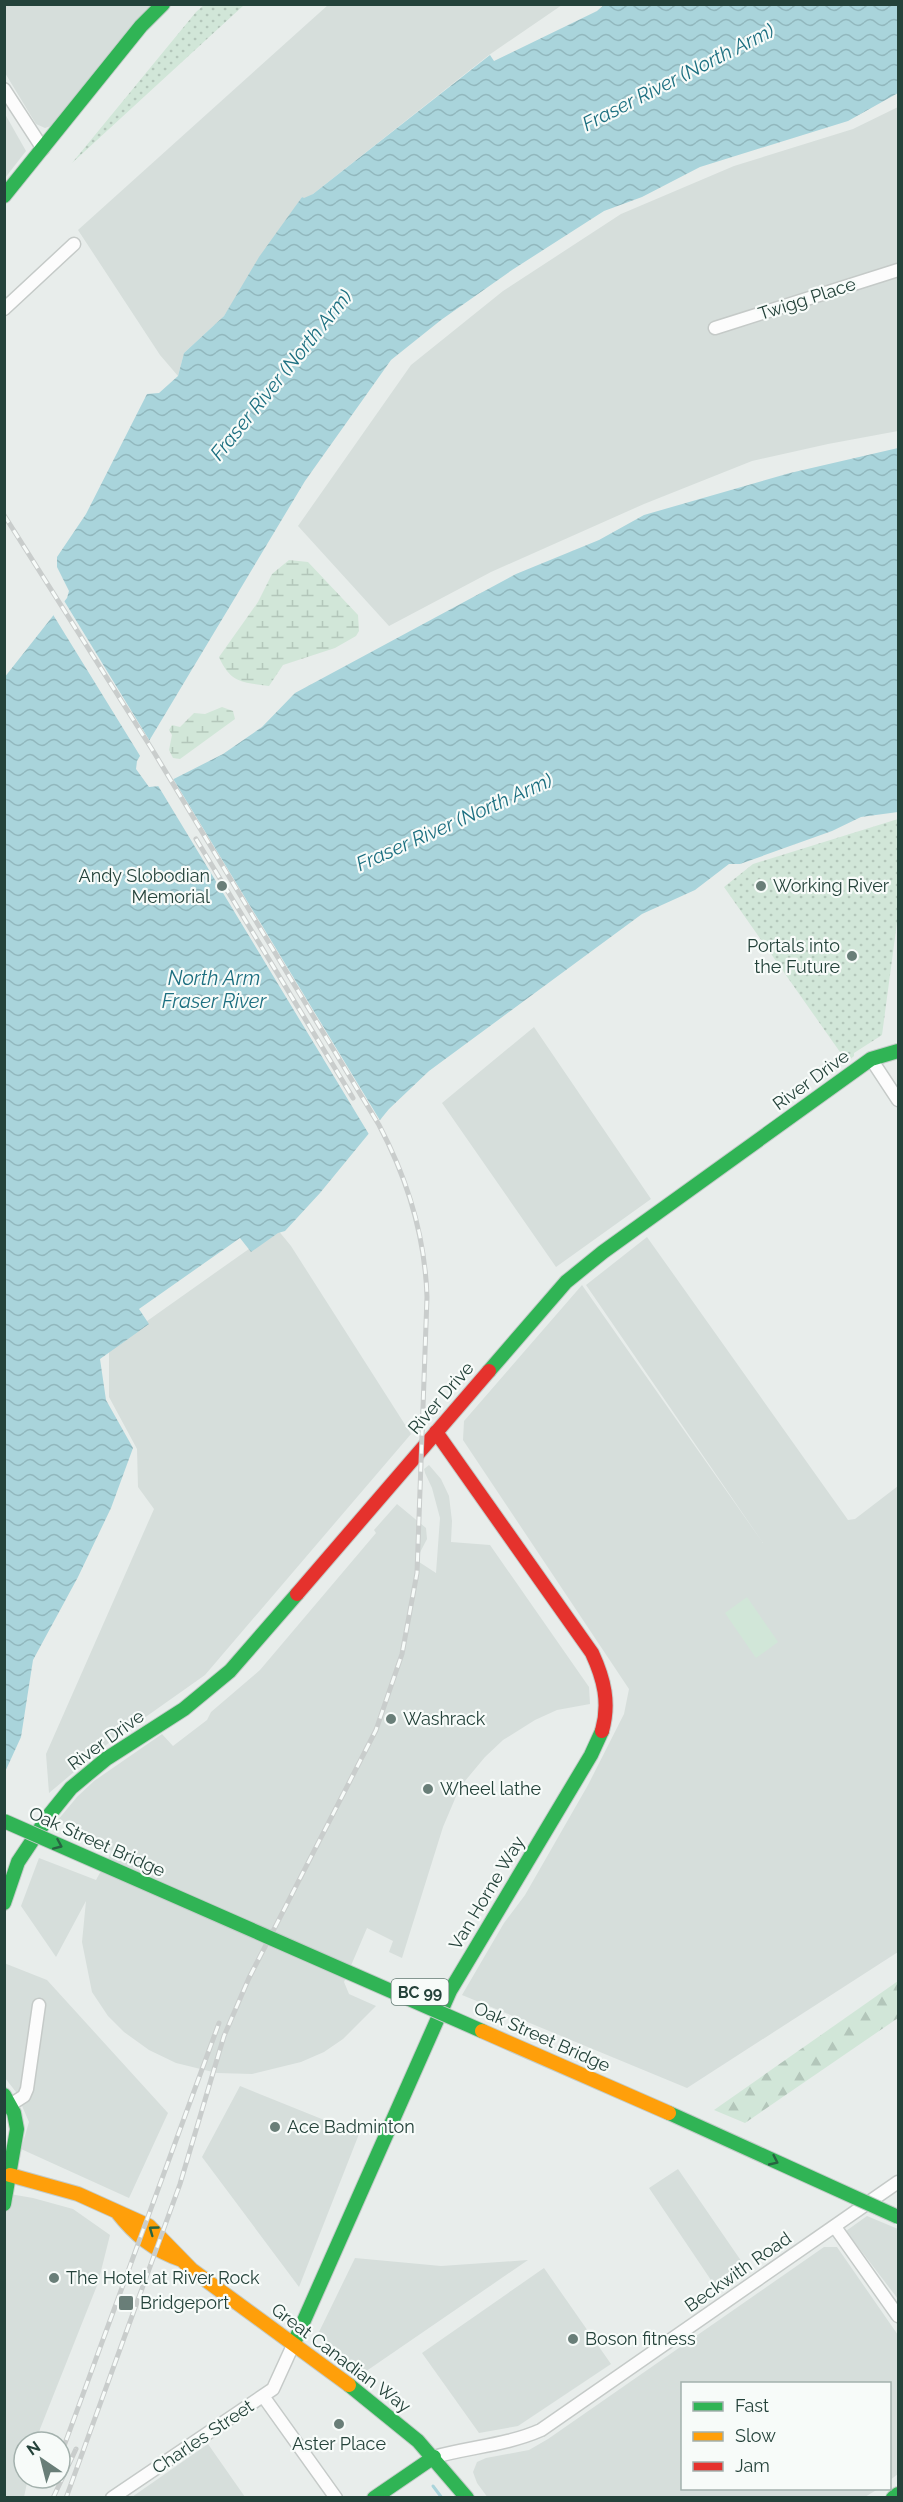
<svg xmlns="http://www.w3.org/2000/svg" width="903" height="2502" viewBox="0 0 903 2502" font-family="Raleway,sans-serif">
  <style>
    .built { fill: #d6dedb }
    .grass { fill: url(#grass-dots) }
    .forest { fill: url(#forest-firs) }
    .wetland { fill: url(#wetland-marsh) }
    .pitch { fill: #d1e6d8 }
    .water { fill: url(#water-waves) }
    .pier { fill: #e8edeb }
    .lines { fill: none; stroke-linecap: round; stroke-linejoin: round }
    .stream { stroke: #a9d4db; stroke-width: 3 }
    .street-casing { stroke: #c5cac8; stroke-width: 15 }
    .fast-casing { stroke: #c3cbc8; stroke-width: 16 }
    .slow-casing { stroke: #c3cbc8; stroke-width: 16 }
    .jam-casing { stroke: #c3cbc8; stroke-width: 16 }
    .street { stroke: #fcfcfc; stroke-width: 12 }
    .fast { stroke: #30b455; stroke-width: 14 }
    .slow { stroke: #ff9f0a; stroke-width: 14 }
    .jam { stroke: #e5322d; stroke-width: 14 }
    .rail-casing { stroke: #c9cdcc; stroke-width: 5 }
    .rail { stroke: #f7fbf9; stroke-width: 3; stroke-dasharray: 9; stroke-linecap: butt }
    .fast-bridge-casing { stroke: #c3ccc9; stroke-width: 16; stroke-linecap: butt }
    .slow-bridge-casing { stroke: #c3ccc9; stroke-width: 16; stroke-linecap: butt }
    .fast-bridge { stroke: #30b455; stroke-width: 14 }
    .slow-bridge { stroke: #ff9f0a; stroke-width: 14 }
    .oneway { stroke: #286442 }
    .poi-dot { fill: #697e78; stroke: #f7fbf9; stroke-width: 2 }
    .labels { text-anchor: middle; stroke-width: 4.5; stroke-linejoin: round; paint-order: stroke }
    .shield { fill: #f7fbf9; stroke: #637a73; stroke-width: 1.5 }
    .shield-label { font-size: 16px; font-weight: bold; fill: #24423a }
    .street-label { font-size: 18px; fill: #24423a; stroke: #f7fbf9 }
    .poi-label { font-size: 18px; fill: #24423a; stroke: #f7fbf9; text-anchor: start }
    .water-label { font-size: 20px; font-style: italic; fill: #1c6f80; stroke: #f7fbf9 }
  </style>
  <defs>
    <pattern id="grass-dots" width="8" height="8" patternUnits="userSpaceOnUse" patternTransform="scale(1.5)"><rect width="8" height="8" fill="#d1e6d8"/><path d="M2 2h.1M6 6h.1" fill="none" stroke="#b3c6ba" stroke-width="1.8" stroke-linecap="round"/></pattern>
    <pattern id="forest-firs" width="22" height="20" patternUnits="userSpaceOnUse" patternTransform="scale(1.5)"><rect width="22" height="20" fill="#d1e6d8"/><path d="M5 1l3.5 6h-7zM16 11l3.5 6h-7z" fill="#b3c6ba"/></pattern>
    <pattern id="wetland-marsh" width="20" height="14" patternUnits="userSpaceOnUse" patternTransform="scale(1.5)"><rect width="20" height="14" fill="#d1e6d8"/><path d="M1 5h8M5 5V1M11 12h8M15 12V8" fill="none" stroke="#b3c6ba"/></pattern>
    <pattern id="water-waves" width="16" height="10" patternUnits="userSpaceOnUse" patternTransform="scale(1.5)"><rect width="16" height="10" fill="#a9d4db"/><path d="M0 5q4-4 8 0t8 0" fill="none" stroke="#91b7bd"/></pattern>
  </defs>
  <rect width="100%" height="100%" fill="#e8edeb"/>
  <path class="built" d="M5,5H154L51,126L45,128L36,124L5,73Z
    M328,5H562L489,55L313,194L304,199L302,197L224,316L184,353L178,376L160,355L78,230Z
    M898,107V431L828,444L752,461L644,504L491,572L389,626L298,526L411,365L503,291L621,214L734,166L853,129Z
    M5,114L26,151L5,178H4Z
    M534,1027L651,1199L556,1267L442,1103Z
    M277,1229L291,1246L411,1434L205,1675L106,1745L49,1793L46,1754L154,1509L138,1487L137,1449L109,1397V1348Z
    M647,1237L848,1520L855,1519L898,1486V1952L687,2088L462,1995L504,1923L525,1895L588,1785L624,1714L629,1689L463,1440L464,1421L582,1285L763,1543L586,1285Z
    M429,1465L441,1479L449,1496L452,1521L451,1542L490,1545L589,1687L590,1704L557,1710L535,1720L503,1740L485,1757L460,1787L443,1827L402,1958L389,1952L393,1941L367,1928L344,1982L349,1994L376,2006L343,2039L324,2052L301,2062L252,2074L217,2073L176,2063L149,2050L124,2032L108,2016L92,1992L82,1942L86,1901L56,1957L21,1906L39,1858L96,1880L112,1851L57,1821L77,1797L94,1781L162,1734L173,1746L207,1720L211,1712L260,1670L376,1533L374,1530L397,1504L426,1528L427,1539L416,1560L436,1573L440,1518L432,1488L425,1473L424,1469Z
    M4,1963L47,1980L168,2113L129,2198L21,2149L29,2122L16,2092L5,2078Z
    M240,2086L359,2134L299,2287L202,2157Z
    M678,2169L746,2268L717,2289L649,2188Z
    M4,2193L33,2198L73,2209L110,2235L98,2283L40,2429L37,2442H24V2478H28L24,2497H5Z
    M867,2216L898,2229V2299L846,2231Z
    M824,2247H837L898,2335V2474L890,2480V2384H682V2488L878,2489L865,2497L488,2498L477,2483L473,2472L477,2462L486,2458L529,2450L548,2439Z
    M355,2258L441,2266L528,2260L362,2374L331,2351L319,2332Z
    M544,2268L611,2364L518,2426L479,2433L422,2353Z
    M208,2444L245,2497H132Z"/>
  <path class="grass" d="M205,4L244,5L72,163L196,12Z
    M898,819V915L882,1035L854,1053V1056L847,1062L724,887L753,864Z"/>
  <path class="forest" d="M898,1981V2018L745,2123L714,2110Z"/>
  <path class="wetland" d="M289,560L308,562L358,615L359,631L356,636L335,648L283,665L269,686C243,682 231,684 219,657L258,602L272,574Z
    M222,707L233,711L235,719L180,759L173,758L169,750L172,735L169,730L172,725L180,727L194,713L205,714Z"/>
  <path class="pitch" d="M747,1597L778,1642L756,1658L725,1613Z"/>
  <path class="water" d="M604,5H898V93L848,121L700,167L642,197L604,211L512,270L441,320L391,360L305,481L137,761L136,769L149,787L160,786L223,754L262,727L295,693L516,574L599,540L644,515L790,473L898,448V812L861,817L832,831L740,864H729L695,890L642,914L429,1071L389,1109L320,1193L285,1231L278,1233L251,1252L240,1238L139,1309L149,1324L100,1359L106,1400L133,1448L111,1508L78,1577L33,1660L21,1737L5,1772L4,678L67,598L69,591L57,567V557L86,514L147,394L159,393L178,376L184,353L224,316L259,257L302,197L304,198L313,194L490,55L494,61L597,11Z"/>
  <path class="pier" d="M63,599L151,743L142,759L52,613Z
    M172,777L381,1122L370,1136L157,784Z"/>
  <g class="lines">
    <path class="stream" d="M433,2486L442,2498"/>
    <defs>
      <path id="street" d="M4,89L43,149
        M4,309L74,244
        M715,328L898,270
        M871,1059L898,1100
        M10,2105L24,2096L27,2089L39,2005
        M835,2227L898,2316
        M263,2396L336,2498
        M434,2457C470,2447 507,2445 541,2430L898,2182
        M112,2498L273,2389L294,2343"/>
      <path id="fast" d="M4,196L141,26L163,4
        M489,1371L566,1282L603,1252L871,1059L898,1051
        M4,1903L18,1862L50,1814L71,1788L106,1759L184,1709L230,1671L297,1594
        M4,2095L14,2113L17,2129L4,2204
        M294,2343L450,1991L591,1755L602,1731
        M349,2385L418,2441L467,2498
        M374,2498L434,2457
        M893,2498L898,2494"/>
      <path id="slow" d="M10,2175L78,2194L149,2226L192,2270L349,2385
        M117,2212C135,2235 154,2251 182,2260"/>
      <path id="jam" d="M436,1432L592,1653C604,1679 610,1703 602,1731
        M297,1594L489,1371"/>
    </defs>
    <use href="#street" class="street-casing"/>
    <use href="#fast" class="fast-casing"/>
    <use href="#slow" class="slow-casing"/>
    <use href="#jam" class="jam-casing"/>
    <use href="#street" class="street"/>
    <use href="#fast" class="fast"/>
    <use href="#slow" class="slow"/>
    <use href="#jam" class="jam"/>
    <defs>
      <path id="rail" d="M4,515L155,754L379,1125C408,1180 425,1235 427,1297L417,1573L402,1654L376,1730L249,1978L224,2036L180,2184L66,2498
        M196,839L353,1098
        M60,2457L219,2023
        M53,2498L76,2449"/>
    </defs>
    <use href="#rail" class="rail-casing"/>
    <use href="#rail" class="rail"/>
    <defs>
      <path id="fast-bridge" d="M4,1821L482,2031
        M669,2113L898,2217"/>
      <path id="slow-bridge" d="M482,2031L669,2113"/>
    </defs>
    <use href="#fast-bridge" class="fast-bridge-casing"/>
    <use href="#slow-bridge" class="slow-bridge-casing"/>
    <use href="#fast-bridge" class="fast-bridge"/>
    <use href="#slow-bridge" class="slow-bridge"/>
  </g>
  <defs><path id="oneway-chevron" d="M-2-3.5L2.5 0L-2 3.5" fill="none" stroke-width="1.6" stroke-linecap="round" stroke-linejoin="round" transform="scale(1.5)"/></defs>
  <g class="oneway">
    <use href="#oneway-chevron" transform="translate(58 1845) rotate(24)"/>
    <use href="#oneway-chevron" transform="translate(774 2161) rotate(25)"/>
    <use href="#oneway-chevron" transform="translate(153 2230) rotate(-144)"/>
  </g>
  <g class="poi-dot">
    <circle cx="222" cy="886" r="6"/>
    <circle cx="761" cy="886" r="6"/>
    <circle cx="852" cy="956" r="6"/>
    <circle cx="391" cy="1719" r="6"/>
    <circle cx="428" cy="1789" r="6"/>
    <circle cx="275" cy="2127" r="6"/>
    <circle cx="54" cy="2278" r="6"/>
    <rect x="118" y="2295" width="16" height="16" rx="3"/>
    <circle cx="573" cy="2339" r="6"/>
    <circle cx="339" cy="2424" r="6"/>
  </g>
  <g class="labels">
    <rect class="shield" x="391.5" y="1979" width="57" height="26" rx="4.5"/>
    <g class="shield-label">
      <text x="420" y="1998">BC 99</text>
    </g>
    <g class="street-label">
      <text transform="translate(807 299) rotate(-18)" y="6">Twigg Place</text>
      <text transform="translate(811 1080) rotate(-36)" y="6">River Drive</text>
      <text transform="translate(441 1398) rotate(-49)" y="6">River Drive</text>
      <text transform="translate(106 1740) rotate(-36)" y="6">River Drive</text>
      <text transform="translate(97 1842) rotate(24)" y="6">Oak Street Bridge</text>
      <text transform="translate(487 1893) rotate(-59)" y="6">Van Horne Way</text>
      <text transform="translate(542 2037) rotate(24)" y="6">Oak Street Bridge</text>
      <text transform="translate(738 2272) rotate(-35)" y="6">Beckwith Road</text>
      <text transform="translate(341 2358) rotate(37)" y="6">Great Canadian Way</text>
      <text transform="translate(203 2437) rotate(-34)" y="6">Charles Street</text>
    </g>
    <g class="poi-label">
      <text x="210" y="882" text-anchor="end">Andy Slobodian<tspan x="210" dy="21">Memorial</tspan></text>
      <text x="773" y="892">Working River</text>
      <text x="840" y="952" text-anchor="end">Portals into<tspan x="840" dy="21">the Future</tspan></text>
      <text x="403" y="1725">Washrack</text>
      <text x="440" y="1795">Wheel lathe</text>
      <text x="287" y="2133">Ace Badminton</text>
      <text x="66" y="2284">The Hotel at River Rock</text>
      <text x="140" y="2309">Bridgeport</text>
      <text x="585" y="2345">Boson fitness</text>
      <text x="339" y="2450" text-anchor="middle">Aster Place</text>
    </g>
    <g class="water-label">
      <text transform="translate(678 77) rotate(-27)" y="7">Fraser River (North Arm)</text>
      <text transform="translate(281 375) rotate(-51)" y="7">Fraser River (North Arm)</text>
      <text transform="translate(454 822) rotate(-24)" y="7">Fraser River (North Arm)</text>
      <text x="214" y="985">North Arm<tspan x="214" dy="23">Fraser River</tspan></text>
    </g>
  </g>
  <rect width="903" height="2502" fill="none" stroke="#24423a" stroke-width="12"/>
  <rect x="681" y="2382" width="210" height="108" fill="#f7fbf9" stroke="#a3b1ad" stroke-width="1.5"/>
  <rect x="693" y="2402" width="30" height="9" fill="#30b455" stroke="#a3b1ad" stroke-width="1.5"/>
  <text x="735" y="2412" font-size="18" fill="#24423a">Fast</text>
  <rect x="693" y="2432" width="30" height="9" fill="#ff9f0a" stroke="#a3b1ad" stroke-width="1.5"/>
  <text x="735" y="2442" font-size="18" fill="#24423a">Slow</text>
  <rect x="693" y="2462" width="30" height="9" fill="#e5322d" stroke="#a3b1ad" stroke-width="1.5"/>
  <text x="735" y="2472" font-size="18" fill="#24423a">Jam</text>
  <g transform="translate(42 2460) rotate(325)"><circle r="28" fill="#f7fbf9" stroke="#a3b1ad" stroke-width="1.5"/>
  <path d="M0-4.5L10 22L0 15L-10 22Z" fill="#697e78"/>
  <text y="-9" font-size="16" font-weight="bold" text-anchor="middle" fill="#24423a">N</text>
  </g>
</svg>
